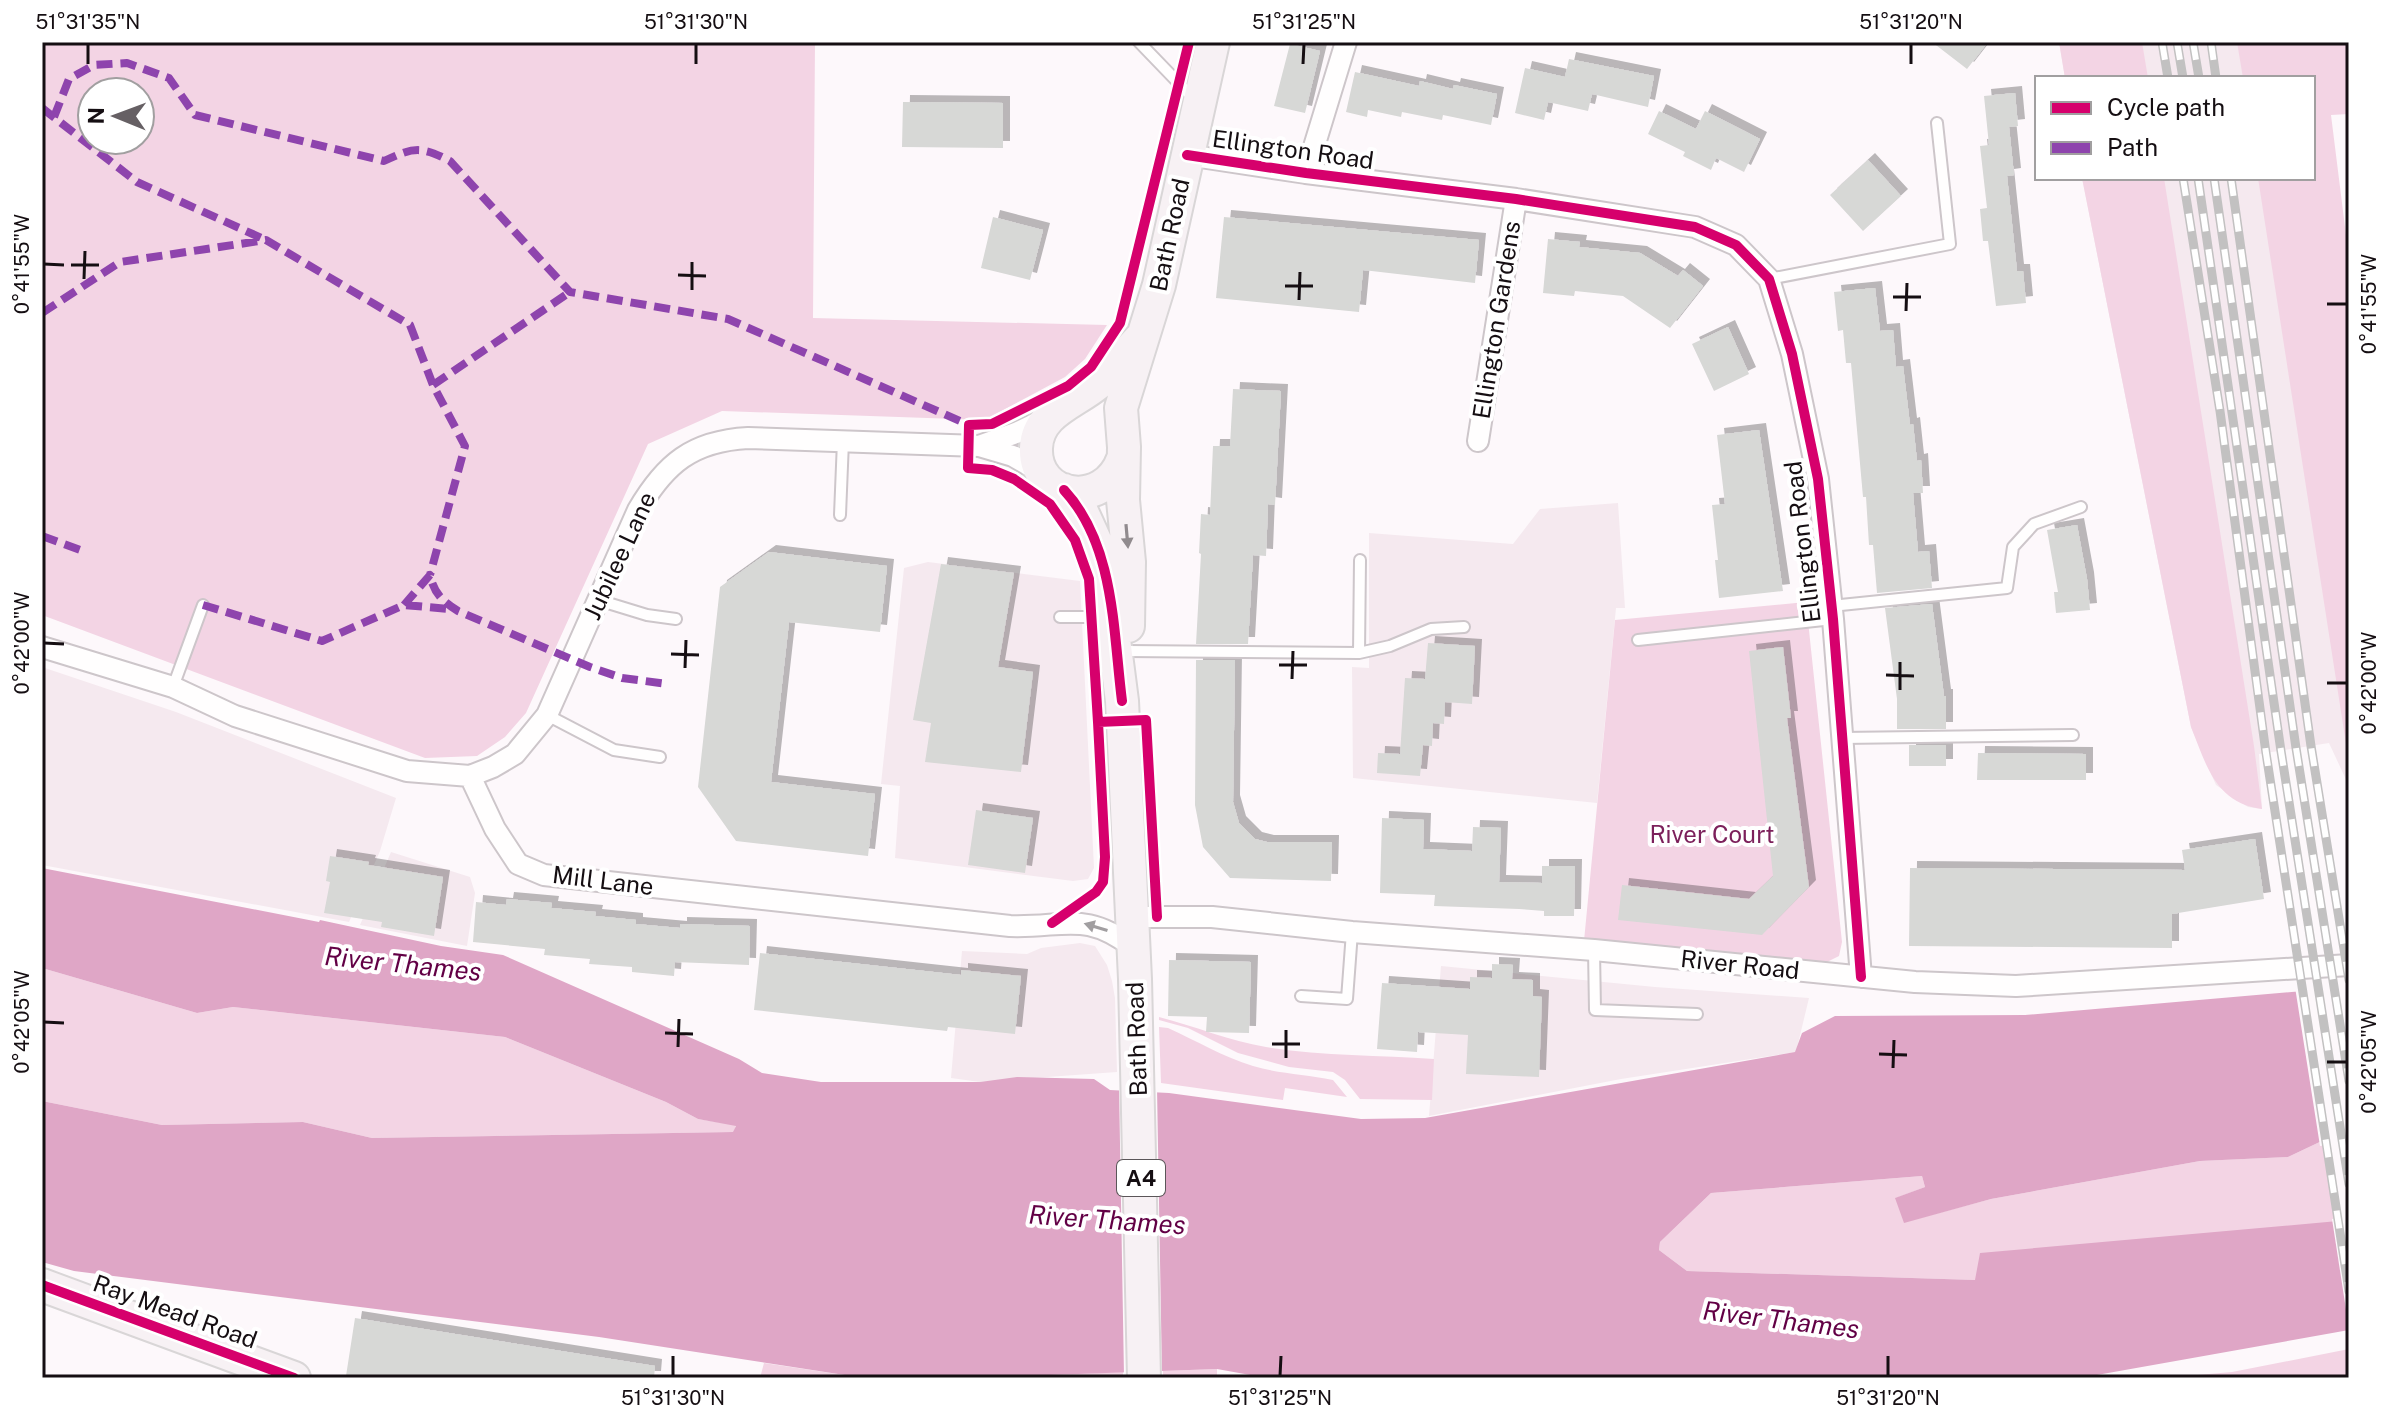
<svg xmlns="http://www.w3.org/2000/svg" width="2391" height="1420" viewBox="0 0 2391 1420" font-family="'Public Sans',sans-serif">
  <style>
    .built { fill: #f5e9ef }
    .green { fill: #f3d4e4; fill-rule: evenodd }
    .water { fill: #dfa6c6 }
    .pier { fill: #fdf8fb }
    .building { fill: #d7d8d6; filter: url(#shadow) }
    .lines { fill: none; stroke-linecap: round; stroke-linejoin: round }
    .lane-casing { stroke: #cdc6ca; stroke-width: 14 }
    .street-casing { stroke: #cdc6ca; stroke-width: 24 }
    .primary-casing { stroke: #d9d6d7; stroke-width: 36 }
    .lane { stroke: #fffefe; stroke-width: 10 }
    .street { stroke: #fffefe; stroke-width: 20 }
    .primary { stroke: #f7f1f4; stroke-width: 32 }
    .rail-casing { stroke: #c2c1c1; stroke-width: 9 }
    .rail { stroke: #fff; stroke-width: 6; stroke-dasharray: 18; stroke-linecap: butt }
    .quiet { stroke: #8e44ad; stroke-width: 8; stroke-dasharray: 16 8; stroke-linecap: butt }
    .cycleway-casing { stroke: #fff; stroke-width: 15 }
    .cycleway { stroke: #d6006c; stroke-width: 10 }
    .oneway { fill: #918b8e }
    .oneway2 { fill: #a19ea0 }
    .ticks { fill: none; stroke: #150e12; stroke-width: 3 }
    .labels { text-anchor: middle; stroke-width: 8; stroke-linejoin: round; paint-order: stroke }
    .shield { fill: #fff; stroke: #5b5659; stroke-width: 2 }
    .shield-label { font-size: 22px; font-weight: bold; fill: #150e12 }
    .street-label { font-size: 24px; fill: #150e12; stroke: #fff }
    .park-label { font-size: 24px; fill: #7c205b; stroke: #fff }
    .water-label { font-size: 26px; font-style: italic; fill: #620045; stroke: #fff }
    .neatline { fill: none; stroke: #150e12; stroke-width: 3 }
    .ticks-label { font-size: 20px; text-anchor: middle; fill: #150e12 }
  </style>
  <defs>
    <filter id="shadow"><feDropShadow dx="7" dy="-7" stdDeviation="0" flood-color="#0004"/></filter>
  </defs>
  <rect width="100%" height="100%" fill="#fdf8fb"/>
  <path class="built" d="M2059,42H2293L2298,78H2065Z
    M2082,178H2313L2349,259V786L2329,743L2259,754L2262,809L2248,807L2216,785L2204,758L2191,727Z
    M1618,503L1625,608H1616L1597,803L1353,778L1352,667L1369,668V533L1513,544L1540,509Z
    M928,562L1080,581L1094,868L1088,879L1073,881L895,858L900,786L881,784L904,568Z
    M42,667L176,712L396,798L380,851L349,922L42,865Z
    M391,852L470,877L475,893L467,946L360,925Z
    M1080,943L1095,946L1107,965L1112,981L1115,998L1117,1072L980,1082L951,1078L962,951L1027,954L1041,948Z
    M1441,966L1655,987L1809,998L1796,1052L1621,1079L1429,1116Z"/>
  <path class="green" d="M42,42H815L813,318L1107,325L1085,359L1065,377L985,420L722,411L648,444L526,713L505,737L477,756L425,758L42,615ZM92,92H140V140H92Z
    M2059,42H2142L2148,78H2065Z
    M2237,42H2349V114L2331,115L2349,259V763L2258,178H2313V78H2243Z
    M2082,178H2164L2254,746L2262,809C2215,803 2206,764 2191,727Z
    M1806,602L1842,942L1839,956L1825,963L1584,941L1615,620Z
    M42,968L197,1013L233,1007L505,1037L666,1102L698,1119L736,1125L734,1132L372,1138L303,1122L162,1125L42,1101Z
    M1159,1017C1195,1026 1229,1041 1266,1047C1321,1056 1379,1055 1434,1059L1432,1100L1360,1099L1345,1080L1333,1072L1289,1067L1238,1053L1188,1028L1159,1020Z
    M1159,1027L1168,1028C1197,1041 1223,1057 1253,1066C1280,1074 1306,1074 1333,1080L1347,1097L1285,1088L1283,1100L1161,1083Z
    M2326,1139L2338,1223L2290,1226L1975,1280L1687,1271L1659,1250L1660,1242L1711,1193L1922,1176L1925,1187L1896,1198L1905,1222L1991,1199L2200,1161L2288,1157Z
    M2349,1349V1378H2163L2232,1372Z
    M764,1363L864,1378H760Z
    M1217,1369V1378H1163V1371Z
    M1123,1372V1378H974Z"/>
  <path class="water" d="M42,868L319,922L320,920L441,946L503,955L739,1059L762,1073L821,1082H980L1017,1077L1094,1079L1110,1090L1169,1093L1361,1119L1425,1118L1795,1052L1802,1033L1835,1016L2025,1015L2349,987L2326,1139L2288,1157L2200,1161L1991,1199L1904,1223L1895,1198L1925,1187L1922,1176L1711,1193L1660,1242L1659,1250L1687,1271L1975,1280L1980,1253L2349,1220V1330L2080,1378H1267L1217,1369L967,1378H864L599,1337L74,1271L42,1262V1101L162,1125L303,1122L372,1138L733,1132L736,1126L698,1119L666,1102L505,1037L233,1007L197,1013L42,968Z"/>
  <path class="pier" d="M2349,983V1140L2320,1146L2295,987Z
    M1119,1086L1157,1088L1162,1375L1124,1376Z
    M2349,1216V1329L2332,1219Z"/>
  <path class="building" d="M1932,42H1988L1967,69Z
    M1290,44L1320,51L1305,113L1274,106Z
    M1569,59L1654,76L1648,107L1592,94L1588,111L1548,102L1544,120L1515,113L1525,68L1565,77Z
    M1355,72L1419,86L1420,81L1453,89L1454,85L1497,94L1491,125L1443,115L1442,120L1402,112L1401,117L1368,110L1367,117L1346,112Z
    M2015,93L2018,126L2009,127L2014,175L2007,176L2017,271H2023L2026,303L1996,306L1988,241H1983L1980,209L1987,208L1980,146L1989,145L1984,96Z
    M903,102L1003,103V148L902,147Z
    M1659,111L1696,129L1705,111L1760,139L1744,172L1716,158L1711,170L1683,156L1685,152L1648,134Z
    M1868,160L1901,196L1863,231L1830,195Z
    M993,217L1043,230L1030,280L981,268Z
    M1224,217L1479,240L1475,283L1363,270L1359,312L1216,298Z
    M1548,239L1580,242L1579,247L1640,253L1678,276L1683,270L1703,286L1670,328L1623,296L1575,291L1574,296L1543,293Z
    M1875,288L1880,331L1893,330L1896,367L1903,366L1910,425L1913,424L1917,461L1921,460L1923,493H1913L1918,552L1929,551L1932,588L1877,593L1873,545H1869L1866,497H1863L1851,363H1846L1843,330L1838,331L1834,292Z
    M1728,327L1749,374L1714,391L1692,344Z
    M1233,389L1281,391L1275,505L1268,504L1266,556L1253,555L1248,644H1196L1201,554L1199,553L1201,514L1210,515L1213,446H1230Z
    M1759,430L1783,591L1719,598L1715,560H1718L1712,505L1725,504L1717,435Z
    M2077,525L2087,579L2090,610L2056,613L2054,592H2058L2047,530Z
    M769,552L887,566L880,632L789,622L771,782L875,794L868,856L736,841L698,787L720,587Z
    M941,564L1014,573L998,667L1033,672L1021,772L925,762L931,723L913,720Z
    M1932,604L1944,696H1946V729H1897V699L1885,608Z
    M1428,643L1475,646L1472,704L1445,702L1444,724L1433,723L1432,746L1423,745L1420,776L1377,773L1378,753L1400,754L1405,678L1425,679Z
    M1783,647L1791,718H1787L1809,887L1762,935L1618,920L1622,885L1749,899L1773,876L1749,651Z
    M1196,660H1235L1233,802L1239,823L1255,839L1267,842H1332L1331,881L1230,878L1203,847L1195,805Z
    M1909,745H1946V766H1909Z
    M1978,753L2086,754V780H1977Z
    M976,810L1033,818L1025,873L968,865Z
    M1382,818L1424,820L1423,849L1472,851L1473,827L1501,828L1499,882L1542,883V866H1575L1574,916H1544V911L1519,909L1434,906L1435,895L1380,893Z
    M2255,839L2264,899L2172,914V948L1909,946L1910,868L2185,870L2182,850Z
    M330,856L369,862L368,865L443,877L434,936L381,927L382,922L324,913L330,882L326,881Z
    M507,899L552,903L551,908L596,912L595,916L636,920V924L680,928V924L750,926L749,965L675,962L674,976L632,972V967L589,964L590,959L544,955L545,949L473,942L476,902L506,905Z
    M760,953L961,975V970L1021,976L1015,1034L948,1027L947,1031L754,1010Z
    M1169,960L1251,962L1249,1033L1206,1032L1207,1017L1168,1016Z
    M1492,964L1513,965L1512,979L1533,980V996L1542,997L1539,1077L1466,1074L1468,1035L1418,1032L1417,1052L1377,1049L1382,983L1470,989V977L1492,978Z
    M355,1318L655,1366L654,1378L346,1376Z"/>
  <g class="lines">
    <defs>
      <path id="lane" d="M1139,42L1193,98
        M1769,279L1950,244L1937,123
        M840,515L843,441
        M598,600L647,615L676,619
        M1831,606L2007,588L2013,547L2034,524L2081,507
        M1060,617H1106
        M1638,640L1833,619
        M1126,651L1359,653L1360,560
        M1359,653L1390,646L1431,629L1464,627
        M173,687L203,605
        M547,715L614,750L660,757
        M1842,738L2073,735
        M1594,950L1595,1010L1697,1014
        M1301,996L1347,999L1352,932"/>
      <path id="street" d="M1187,155L1306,173L1516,199L1695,227L1736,245L1769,279L1792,354L1818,479L1833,619L1861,977
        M1306,173L1346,42
        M1478,441L1516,199
        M979,446L1016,433L1045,419
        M42,647L173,687L235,716L407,771L470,776L495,829L518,864L544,875L1010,926C1065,928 1085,910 1134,948
        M470,776L493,767L515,754L547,715L638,510C665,464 692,441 748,438L979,446L1013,456L1042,473
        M1132,917H1212L1352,932L1594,950L1915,982L2016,986L2349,965"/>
      <path id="primary" d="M1123,459C1104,511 1034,499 1036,448C1037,413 1074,403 1097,384C1113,370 1126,354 1140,339
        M1064,490L1082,512L1098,547L1108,593L1122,701L1135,979L1144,1378
        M1128,626L1129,562L1123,500L1124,447L1121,408L1159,285L1213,42
        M42,1285L294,1378"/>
    </defs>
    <use href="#lane" class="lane-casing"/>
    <use href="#street" class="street-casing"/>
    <use href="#primary" class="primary-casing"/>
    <use href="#lane" class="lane"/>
    <use href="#street" class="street"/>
    <use href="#primary" class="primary"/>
    <defs>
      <path id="rail" d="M2162,42L2168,78
        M2177,42L2183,78
        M2193,42L2199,78
        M2211,42L2216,78
        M2183,178L2220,411L2266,753L2349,1291
        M2198,178L2281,751L2349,1184
        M2214,178L2296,748L2349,1081
        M2231,178L2311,746L2349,980"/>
    </defs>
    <use href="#rail" class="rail-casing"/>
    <use href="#rail" class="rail"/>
    <path class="quiet" d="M42,108L137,182L266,240
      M54,117L69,79L94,65L127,63L169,78L195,115L384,161C414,147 421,146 450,161L570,292L728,319L969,425
      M42,313L120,262L266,240L410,325L433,385L465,446L430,575
      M433,385L570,292
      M42,536L86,552
      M203,605L322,641L404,605L450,609
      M404,605L430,575C434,593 442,601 458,611L590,667L622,678L668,684"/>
    <defs>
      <path id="cycleway" d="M1187,155L1306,173L1516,199L1695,227L1736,245L1769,279L1792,354L1818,479L1833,619L1861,977
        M1064,490C1115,545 1113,631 1122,701
        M1098,722L1146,720L1157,917
        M1052,923L1096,892L1103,882L1105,857L1098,722L1089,579L1075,540L1050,504L1014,479L992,470L968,468L969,425L992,424L1068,386L1091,367L1120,323L1189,42
        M42,1285L294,1378"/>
    </defs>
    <use href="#cycleway" class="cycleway-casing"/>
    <use href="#cycleway" class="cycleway"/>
  </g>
  <defs><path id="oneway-solid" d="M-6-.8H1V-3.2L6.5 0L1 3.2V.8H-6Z" transform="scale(2)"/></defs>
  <use class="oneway" href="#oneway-solid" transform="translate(1127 536) rotate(85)"/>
  <use class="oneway2" href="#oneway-solid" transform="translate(1096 927) rotate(-163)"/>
  <path class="ticks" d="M88,64V44M696,64V44M1303,64L1304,44M1911,64V44M44,264L64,265M71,265H99M678,275L706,276M84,279L85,251M1285,286H1313M692,290V262M1893,297H1921M1299,300L1300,272M2327,304H2347M1906,311L1907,283M44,643L64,644M671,654L699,655M1279,665H1307M685,668L686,640M1886,675L1914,676M1292,679L1293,651M2327,683H2347M1900,690V662M44,1022L64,1023M665,1033L693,1034M1272,1044H1300M678,1047L679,1019M1879,1054L1907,1055M1286,1058V1030M2327,1062H2347M1893,1068L1894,1040M673,1376V1356M1280,1376L1281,1356M1888,1376V1356"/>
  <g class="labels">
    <rect class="shield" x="1117" y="1160" width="48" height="36" rx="6"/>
    <g class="shield-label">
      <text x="1141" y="1186">A4</text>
    </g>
    <g class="street-label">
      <text transform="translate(1293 150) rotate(8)" y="8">Ellington Road</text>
      <text transform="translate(1170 235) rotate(-78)" y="8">Bath Road</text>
      <text transform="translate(1497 320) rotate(-81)" y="8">Ellington Gardens</text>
      <text transform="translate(1803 542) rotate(-97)" y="8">Ellington Road</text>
      <text transform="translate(620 556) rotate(-65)" y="8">Jubilee Lane</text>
      <text transform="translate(603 881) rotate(7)" y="8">Mill Lane</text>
      <text transform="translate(1740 965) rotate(6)" y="8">River Road</text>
      <text transform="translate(1137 1039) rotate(-92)" y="8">Bath Road</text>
      <text transform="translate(175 1312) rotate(20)" y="8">Ray Mead Road</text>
    </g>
    <g class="park-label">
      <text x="1712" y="843">River Court</text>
    </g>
    <g class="water-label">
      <text transform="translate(403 964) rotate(6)" y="9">River Thames</text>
      <text transform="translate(1107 1220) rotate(4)" y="9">River Thames</text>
      <text transform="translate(1781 1320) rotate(7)" y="9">River Thames</text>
    </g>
  </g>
  <rect width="2391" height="1420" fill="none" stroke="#ffffff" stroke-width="88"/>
  <rect x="2035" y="76" width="280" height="104" fill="#ffffff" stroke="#a19fa0" stroke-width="2"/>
  <rect x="2051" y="102" width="40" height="12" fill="#d6006c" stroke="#a19fa0" stroke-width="2"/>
  <text x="2107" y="116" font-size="24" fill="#150e12">Cycle path</text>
  <rect x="2051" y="142" width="40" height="12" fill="#8e44ad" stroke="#a19fa0" stroke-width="2"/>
  <text x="2107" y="156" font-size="24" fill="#150e12">Path</text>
  <g transform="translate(116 116) rotate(271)"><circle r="38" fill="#ffffff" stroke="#a19fa0" stroke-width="2"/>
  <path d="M0-6L14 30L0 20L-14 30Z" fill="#666064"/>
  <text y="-12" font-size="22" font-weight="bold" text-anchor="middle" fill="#150e12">N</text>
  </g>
  <rect x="44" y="44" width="2303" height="1332" class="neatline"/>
  <g class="ticks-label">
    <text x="88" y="29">51°31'35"N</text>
    <text x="696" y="29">51°31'30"N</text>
    <text x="1304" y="29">51°31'25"N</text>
    <text x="1911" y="29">51°31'20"N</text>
    <text transform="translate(22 264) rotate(-90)" y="7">0°41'55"W</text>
    <text transform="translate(2369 304) rotate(-90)" y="7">0°41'55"W</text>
    <text transform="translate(22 643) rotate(-90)" y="7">0°42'00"W</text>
    <text transform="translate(2369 683) rotate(-90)" y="7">0°42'00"W</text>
    <text transform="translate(22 1022) rotate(-90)" y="7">0°42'05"W</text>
    <text transform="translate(2369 1062) rotate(-90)" y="7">0°42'05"W</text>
    <text x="673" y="1405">51°31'30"N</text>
    <text x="1280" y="1405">51°31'25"N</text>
    <text x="1888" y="1405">51°31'20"N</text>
  </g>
</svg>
